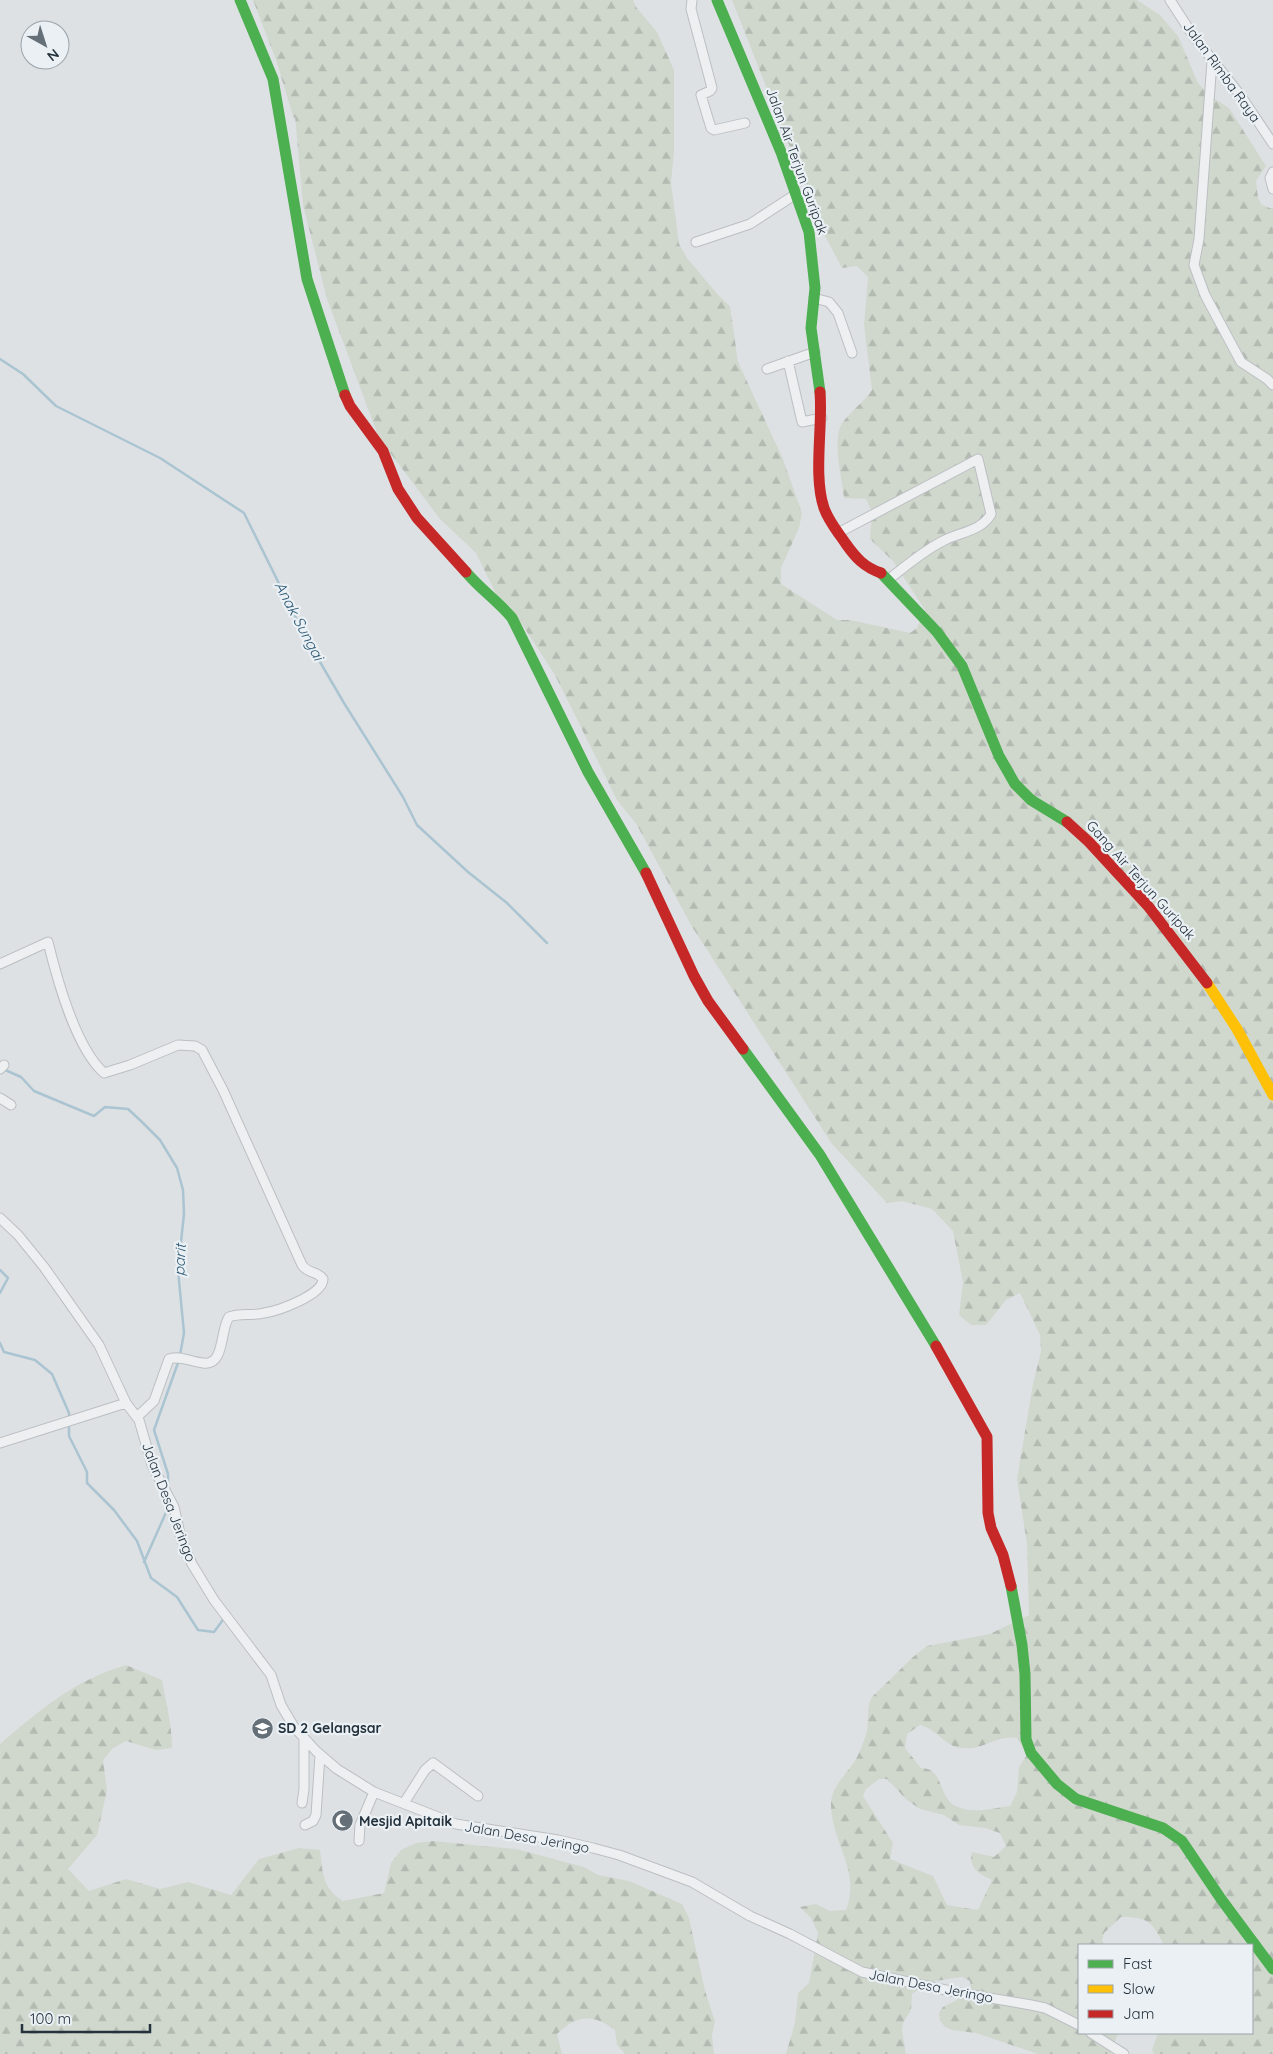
<svg xmlns="http://www.w3.org/2000/svg" width="1273" height="2054" viewBox="0 0 1273 2054" font-family="Quicksand,sans-serif">
  <style>
    .forest { fill: url(#forest-firs); fill-rule: evenodd }
    .lines { fill: none; stroke-linecap: round; stroke-linejoin: round }
    .stream { stroke: #aac4d1; stroke-width: 2.5 }
    .street-casing { stroke: #bcbfc2; stroke-width: 11 }
    .street { stroke: #edeff1; stroke-width: 9 }
    .fast { stroke: #4caf50; stroke-width: 11 }
    .slow { stroke: #ffc107; stroke-width: 11 }
    .jam { stroke: #c62828; stroke-width: 11 }
    .labels { text-anchor: middle; stroke-width: 4.5; stroke-linejoin: round; paint-order: stroke }
    .street-label { font-size: 14px; fill: #24323d; stroke: #eaf0f4 }
    .poi-label { font-size: 14px; font-weight: bold; fill: #24323d; stroke: #eaf0f4; text-anchor: start }
    .water-label { font-size: 15px; font-style: italic; fill: #2c5873; stroke: #eaf0f4 }
  </style>
  <defs>
    <pattern id="forest-firs" width="22" height="20" patternUnits="userSpaceOnUse" patternTransform="scale(1.25)"><rect width="22" height="20" fill="#d0d8ce"/><path d="M5 1l3.5 6h-7zM16 11l3.5 6h-7z" fill="#b2bab2"/></pattern>
  </defs>
  <rect width="100%" height="100%" fill="#dee1e4"/>
  <path class="forest" d="M253,0H633L636,7L657,32L674,70V152L671,183L679,244L687,258L719,296L730,306L738,362L783,459L802,513L799,528L781,568V584L837,620H850L910,633L917,628L925,610L893,561L870,539L872,512L866,499L844,498C842,478 831,437 843,422C852,410 864,402 872,390L864,325L868,277L857,266L842,268L825,236L732,0H1137L1160,15L1178,36L1198,83L1209,95L1229,108L1266,166L1256,181L1258,198L1262,205L1273,209V2054H1154L1152,2050L1158,2033H1252V1945H1164C1152,1923 1150,1917 1121,1917L1104,1933L1102,1941L1106,1945H1079V2033H1118L1111,2054H1038L976,2033L952,2030L945,2027L940,2021L939,2013L943,2007L957,2000L971,1988L970,1981L962,1977L929,1982L912,1994L911,2010L903,2023L902,2030L906,2054H786L795,2023L798,1993L809,1983L818,1933L811,1918L800,1907L816,1904L830,1911L846,1910C861,1871 832,1843 831,1806C830,1784 852,1771 859,1753C862,1746 865,1738 867,1731C869,1719 866,1708 872,1697L913,1657L927,1646L990,1634L1029,1615L1027,1544L1017,1479L1033,1384L1041,1351L1040,1335L1020,1293L1006,1300L986,1325H971L959,1315L963,1282L953,1231L932,1209L902,1201L887,1203L832,1144L691,925L637,825L617,800L555,675L510,606L501,604L476,553L440,519L379,438L327,299L303,205L295,116L294,119L276,60ZM920,1725C937,1729 944,1746 961,1748C984,1751 996,1734 1017,1738L1027,1755L1019,1767L1017,1792L1010,1806C993,1808 974,1814 958,1807C937,1799 945,1768 921,1768L905,1748L907,1734ZM879,1779H887L907,1800L920,1809L944,1815L959,1825L985,1828L1000,1833L1006,1846L994,1857L972,1852C968,1868 979,1874 992,1880L978,1910L947,1905L933,1876L890,1859L893,1843L863,1796L866,1789Z
    M126,1665L162,1680C166,1703 172,1725 172,1748L156,1750L126,1741L113,1748L103,1760L107,1790L97,1835L68,1869L89,1891L126,1879L160,1889L188,1882L231,1895L259,1859L299,1848L320,1850C323,1873 322,1888 343,1901L384,1893L391,1863L401,1850L416,1843L433,1841L516,1849L584,1867L598,1875L629,1881L682,1904L689,1918L705,1991L715,2021L712,2036L714,2054H625L617,2045L615,2030C593,2013 576,2015 557,2034L562,2054H0V1744C41,1709 73,1681 126,1665Z"/>
  <g class="lines">
    <path class="stream" d="M0,359L23,374L56,406L160,458L244,513L306,638L344,703L403,797L417,825L468,872L507,903L547,943
      M3,1069L21,1077L34,1091L94,1116L105,1107L128,1109L141,1121L160,1140L177,1168L183,1190L184,1214L178,1270L184,1333L180,1355
      M0,1270L8,1278L0,1293
      M0,1343L4,1352L35,1360L52,1374L69,1413V1436L87,1472V1483L114,1510L137,1541L151,1578L177,1597L198,1630L214,1632L225,1617
      M168,1488V1474L154,1430L179,1360
      M144,1562L168,1508V1503"/>
    <defs>
      <path id="street" d="M692,0L691,9L712,88L710,91L701,95L711,128L714,130L745,123
        M1170,0L1192,34L1241,96L1273,144
        M1212,61L1199,239L1194,265L1205,295L1241,362L1267,379L1273,385
        M1273,172L1270,178L1273,189
        M696,242L750,224L796,194
        M814,298L829,302L838,313L852,353
        M788,361L802,422L822,418
        M767,369L815,352
        M838,533L978,459L991,514C981,532 958,532 941,542C922,552 906,566 889,579
        M0,964L48,942C57,979 75,1047 104,1073L130,1065L178,1045L195,1046L202,1050L223,1090L302,1265C308,1274 318,1271 323,1279C323,1295 278,1311 264,1313C253,1316 239,1313 229,1317C220,1329 225,1367 203,1363C192,1362 179,1355 169,1359L154,1401L137,1417
        M0,1069L4,1065
        M0,1098L11,1105
        M0,1218L18,1235L44,1267L99,1345L126,1403L139,1420L152,1465L174,1507L181,1538L192,1564L214,1600L271,1675L281,1705L294,1727L316,1751L337,1769L374,1792L456,1824L558,1840L593,1848L619,1855L692,1882L750,1916L790,1934L862,1972L955,1992L1031,2005L1045,2008L1079,2025
        M0,1443L126,1403
        M302,1803L304,1789V1739
        M404,1803L425,1770L433,1763L478,1796
        M305,1825L313,1821L316,1815L320,1755
        M359,1841L360,1825L374,1792
        M1091,2033L1124,2054"/>
    </defs>
    <use href="#street" class="street-casing"/>
    <use href="#street" class="street"/>
    <path class="fast" d="M240,0L273,79L307,279L345,395
      M717,0L781,152L809,232L815,288L811,328L820,392
      M466,572C480,589 498,601 512,618L588,772L646,873
      M881,573L937,632L962,666L999,756L1015,784L1031,800L1067,822
      M743,1049L820,1155L936,1346
      M1011,1586L1022,1645L1025,1674L1026,1739L1031,1753L1057,1784L1076,1799L1163,1828L1182,1841L1221,1899L1273,1969"/>
    <path class="slow" d="M1207,983L1237,1029L1273,1095"/>
    <path class="jam" d="M820,392C823,426 813,476 824,508C829,522 838,532 846,544C856,558 864,567 881,573
      M345,395L350,406L383,451L398,489L417,518L466,572
      M1067,822L1089,842L1148,906L1207,983
      M646,873L694,976L708,1001L743,1049
      M936,1346L987,1437L988,1513L991,1528L1003,1555L1011,1586"/>
  </g>
  <defs>
    <symbol id="school-disc" viewBox="-11 -11 22 22"><circle r="9.5" fill="#656f77" stroke="#eaf0f4"/><path d="M0-5L7-2L0 1L-7-2ZM-4 1L0 2.5L4 1V4Q0 6-4 4Z" fill="#fff"/></symbol>
    <symbol id="mosque-disc" viewBox="-11 -11 22 22"><circle r="9.5" fill="#656f77" stroke="#eaf0f4"/><path d="M3.5-4.9A6 6 0 1 0 3.5 4.9A5 5 0 1 1 3.5-4.9Z" fill="#fff"/></symbol>
  </defs>
  <g fill-rule="evenodd">
    <use href="#school-disc" x="250" y="1716" width="25" height="25"/>
    <use href="#mosque-disc" x="330" y="1808" width="25" height="25"/>
  </g>
  <g class="labels">
    <g class="street-label">
      <text transform="translate(1222 72) rotate(54)" y="5">Jalan Rimba Raya</text>
      <text transform="translate(797 161) rotate(70)" y="5">Jalan Air Terjun Guripak</text>
      <text transform="translate(1141 880) rotate(48)" y="5">Gang Air Terjun Guripak</text>
      <text transform="translate(169 1502) rotate(69)" y="5">Jalan Desa Jeringo</text>
      <text transform="translate(527 1837) rotate(10)" y="5">Jalan Desa Jeringo</text>
      <text transform="translate(931 1986) rotate(11)" y="5">Jalan Desa Jeringo</text>
    </g>
    <g class="poi-label">
      <text x="278" y="1733">SD 2 Gelangsar</text>
      <text x="359" y="1826">Mesjid Apitaik</text>
    </g>
    <g class="water-label">
      <text transform="translate(299 621) rotate(62)" y="5">Anak Sungai</text>
      <text transform="translate(180 1260) rotate(-87)" y="5">parit</text>
    </g>
  </g>
  <rect x="1078" y="1944" width="175" height="90" fill="#eaf0f4" stroke="#9ba4ab"/>
  <rect x="1088" y="1960" width="25" height="8" fill="#4caf50" stroke="#9ba4ab"/>
  <text x="1123" y="1969" font-size="15" fill="#24323d">Fast</text>
  <rect x="1088" y="1985" width="25" height="8" fill="#ffc107" stroke="#9ba4ab"/>
  <text x="1123" y="1994" font-size="15" fill="#24323d">Slow</text>
  <rect x="1088" y="2010" width="25" height="8" fill="#c62828" stroke="#9ba4ab"/>
  <text x="1123" y="2019" font-size="15" fill="#24323d">Jam</text>
  <g transform="translate(45 45) rotate(141)"><circle r="24" fill="#eaf0f4" stroke="#9ba4ab"/>
  <path d="M0-4L9 19L0 12L-9 19Z" fill="#656f77"/>
  <text y="-8" font-size="14" font-weight="bold" text-anchor="middle" fill="#24323d">N</text>
  </g>
  <path d="M22 2024v8h128v-8" fill="none" stroke="#24323d" stroke-width="2.5"/>
  <text x="30" y="2024" font-size="15" fill="#24323d" stroke="#eaf0f4" stroke-width="4" paint-order="stroke">100 m</text>
</svg>
